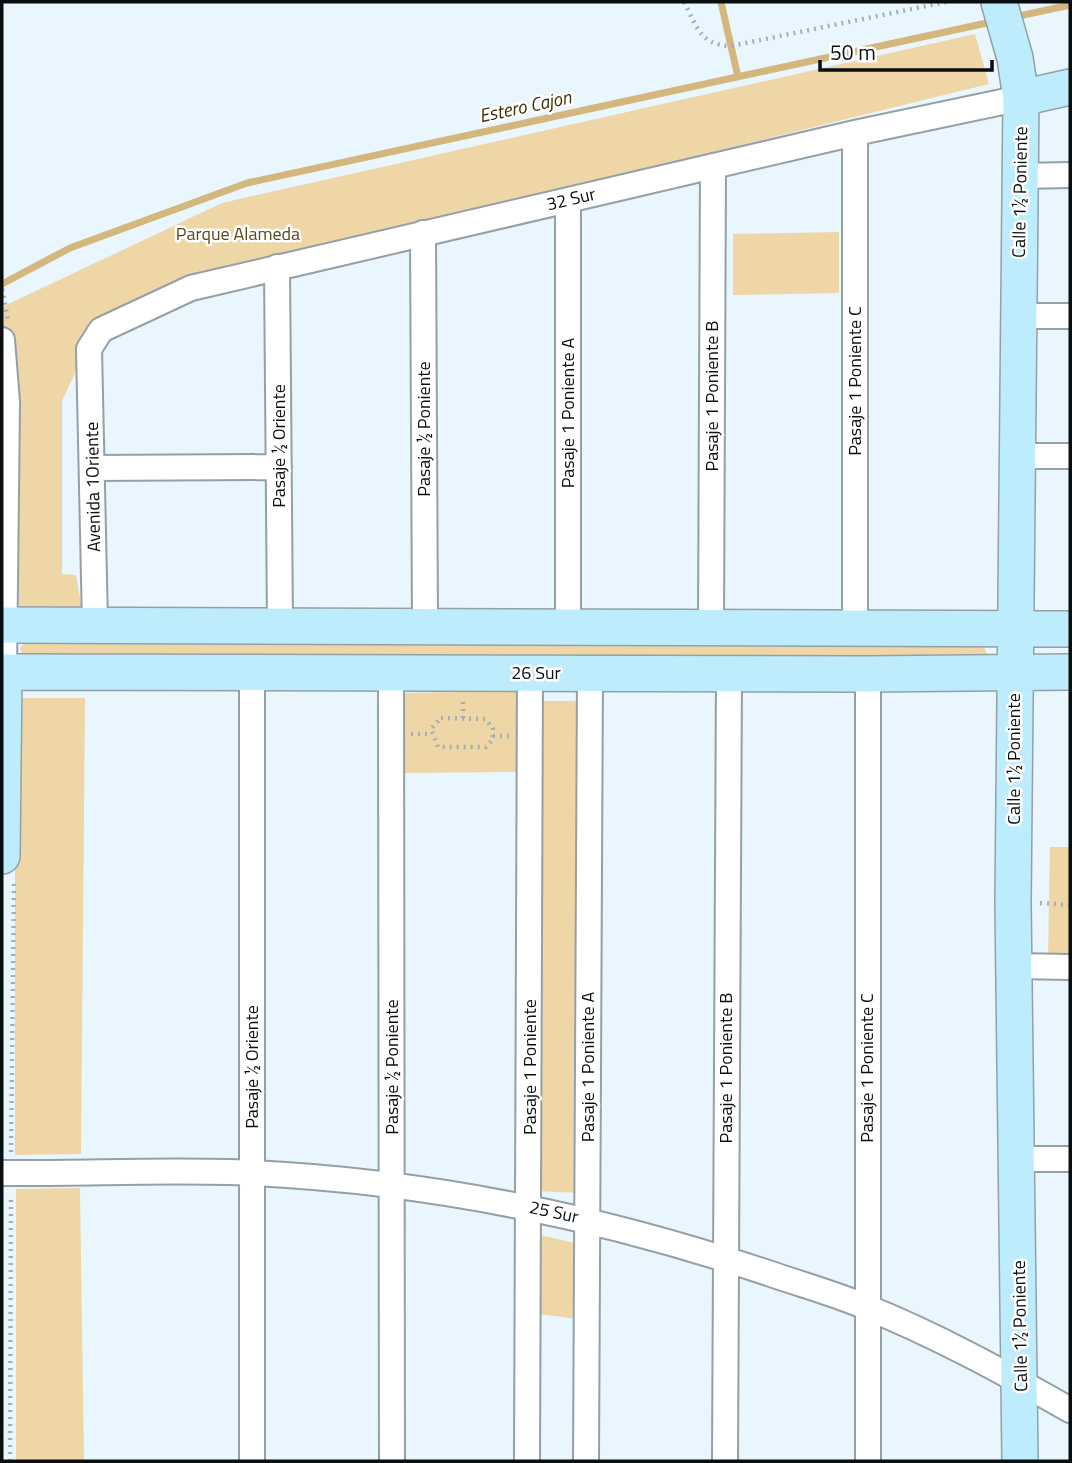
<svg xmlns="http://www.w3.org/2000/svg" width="1072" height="1463" viewBox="0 0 1072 1463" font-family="'Titillium Web',sans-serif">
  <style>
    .green { fill: #eed6a6 }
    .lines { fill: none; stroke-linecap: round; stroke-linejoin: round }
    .stream { stroke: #d3b77c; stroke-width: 7 }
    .street-casing { stroke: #94a0a6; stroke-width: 28 }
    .secondary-casing { stroke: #94a0a6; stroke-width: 38 }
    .path { stroke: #a5afb5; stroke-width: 4.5; stroke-dasharray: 2 5; stroke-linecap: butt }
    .street { stroke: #fff; stroke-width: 24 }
    .secondary { stroke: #bdecfc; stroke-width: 35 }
    .labels { text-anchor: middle; stroke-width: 5; stroke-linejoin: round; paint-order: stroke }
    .street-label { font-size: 18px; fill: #090e10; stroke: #fff }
    .park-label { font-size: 18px; fill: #5b481a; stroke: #fff }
    .water-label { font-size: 19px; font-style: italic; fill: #433000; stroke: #fff }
  </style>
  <rect width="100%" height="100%" fill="#e9f6fd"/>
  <path class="green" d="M975,34L989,84L176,284L85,331L77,369L62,401V574L76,575L82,610L19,615L17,367L2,375V307L222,203Z
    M839,232V293L733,295V234Z
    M26,641L982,643L987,654L985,660L23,659L20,648Z
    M518,691V772L401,773L400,693Z
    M15,698H85L81,1154L15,1155Z
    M534,701H582V1193L535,1191Z
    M1050,847H1070V958H1048Z
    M80,1188L84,1461H16V1189Z
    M541,1235L578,1244V1319L538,1314Z"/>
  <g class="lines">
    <path class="stream" d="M721,2L738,77
      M1014,17L1070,5
      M2,284L70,248L247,183L996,21"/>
    <defs>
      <path id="street" d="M855,133V629
        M1020,176L1070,175
        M423,233L425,625
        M277,267L280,625
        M1019,316H1070
        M2,340L7,402L4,672
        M1017,456H1070
        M93,468L279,467
        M95,624L89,349L101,330L191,288L855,133L1021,98
        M568,625V200
        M711,627L713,166
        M391,673L392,1461
        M1013,966L1070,967
        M1017,1159H1070
        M2,1173C85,1174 170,1169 253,1173C433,1182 601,1217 771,1274C803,1285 836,1294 866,1307C936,1335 1005,1373 1070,1410
        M252,1461V673
        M527,1461L530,673
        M586,1461L590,674
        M725,1461L729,674
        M868,1461V674"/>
      <path id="secondary" d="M999,2L1015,58L1021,98L1013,902L1020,1461
        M1021,98L1070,87
        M2,625L1070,629
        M2,672L868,674L1070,672
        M2,856L4,672"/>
    </defs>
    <use href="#street" class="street-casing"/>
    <use href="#secondary" class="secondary-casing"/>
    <path class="path" d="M684,2C697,27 700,45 731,46L946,2
      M2,289L8,320
      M441,718L485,719L493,728V739L486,747H438L431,729Z
      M463,718V701
      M411,734H431
      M493,736H510
      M1040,903L1070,905
      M11,1152L14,881
      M10,1461L11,1196"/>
    <use href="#street" class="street"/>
    <use href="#secondary" class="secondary"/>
  </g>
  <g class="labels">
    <g class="street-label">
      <text transform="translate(1020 192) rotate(-89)" y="6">Calle 1½ Poniente</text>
      <text transform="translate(571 199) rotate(-13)" y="6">32 Sur</text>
      <text transform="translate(855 381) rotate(-90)" y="6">Pasaje 1 Poniente C</text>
      <text transform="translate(712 396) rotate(-90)" y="6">Pasaje 1 Poniente B</text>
      <text transform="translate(568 413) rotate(-90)" y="6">Pasaje 1 Poniente A</text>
      <text transform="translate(424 429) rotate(-90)" y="6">Pasaje ½ Poniente</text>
      <text transform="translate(279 446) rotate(-90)" y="6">Pasaje ½ Oriente</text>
      <text transform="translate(93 487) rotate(-91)" y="6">Avenida 1Oriente</text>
      <text x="536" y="679">26 Sur</text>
      <text transform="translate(1014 759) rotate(-90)" y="6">Calle 1½ Poniente</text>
      <text transform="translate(252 1067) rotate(-90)" y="6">Pasaje ½ Oriente</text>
      <text transform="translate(392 1067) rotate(-90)" y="6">Pasaje ½ Poniente</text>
      <text transform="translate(530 1067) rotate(-90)" y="6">Pasaje 1 Poniente</text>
      <text transform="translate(588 1067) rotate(-90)" y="6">Pasaje 1 Poniente A</text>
      <text transform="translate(726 1068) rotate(-90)" y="6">Pasaje 1 Poniente B</text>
      <text transform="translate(867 1068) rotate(-90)" y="6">Pasaje 1 Poniente C</text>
      <text transform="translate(554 1212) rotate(12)" y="6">25 Sur</text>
      <text transform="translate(1020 1326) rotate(-91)" y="6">Calle 1½ Poniente</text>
    </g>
    <g class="park-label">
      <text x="238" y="240">Parque Alameda</text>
    </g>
    <g class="water-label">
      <text transform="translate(525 106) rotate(-12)" y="7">Estero Cajon</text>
    </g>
  </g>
  <rect width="1072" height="1463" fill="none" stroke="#090e10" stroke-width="7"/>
  <path d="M820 60v10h172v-10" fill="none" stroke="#090e10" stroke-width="3.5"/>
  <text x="830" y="60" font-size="21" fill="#090e10" stroke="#ffffff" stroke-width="5" paint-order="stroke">50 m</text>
</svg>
